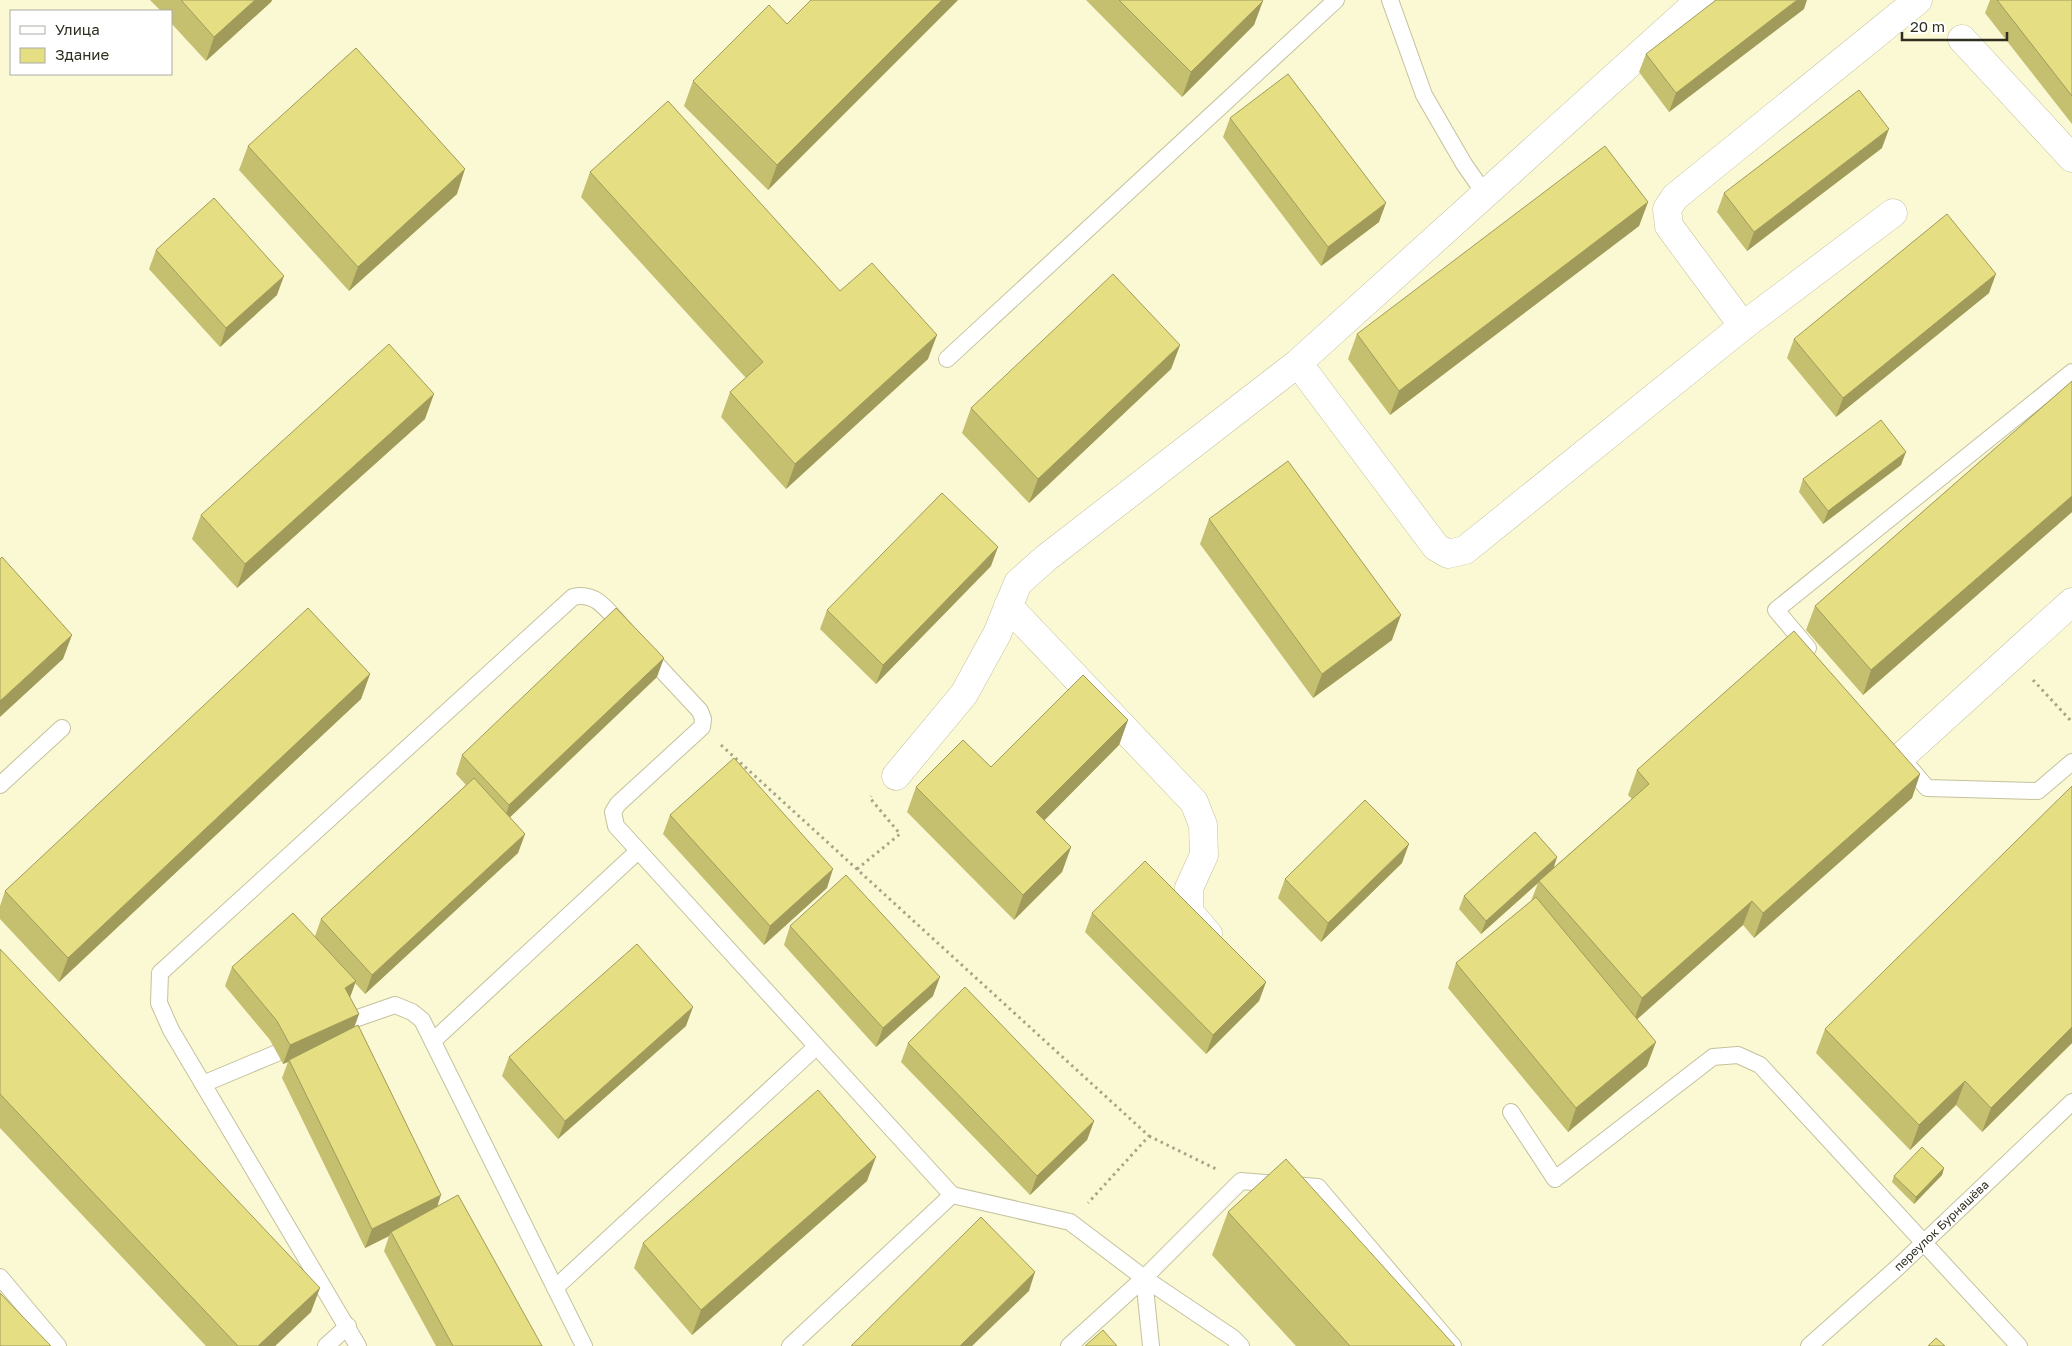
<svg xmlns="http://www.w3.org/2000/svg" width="2072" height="1346" viewBox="0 0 2072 1346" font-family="'Golos Text',sans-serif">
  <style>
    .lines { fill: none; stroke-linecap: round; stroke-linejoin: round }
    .service-casing { stroke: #c4c19d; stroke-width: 18 }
    .minor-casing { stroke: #c4c19d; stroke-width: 29 }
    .path { stroke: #a6a588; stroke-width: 3; stroke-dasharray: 2.5 4; stroke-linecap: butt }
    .service { stroke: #fff; stroke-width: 16 }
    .minor { stroke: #fff; stroke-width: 28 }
    .wall { fill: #c5bf70 }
    .shaded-wall { fill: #a09b5b }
    .building { fill: #e5de82; stroke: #a09b5b }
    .labels { text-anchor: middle; stroke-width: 4; stroke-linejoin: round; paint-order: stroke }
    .street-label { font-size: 12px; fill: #2f2e1f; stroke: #fff }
  </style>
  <rect width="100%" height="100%" fill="#fbf9d3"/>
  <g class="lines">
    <defs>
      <g id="service">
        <path d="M1390,0L1424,95L1464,164L1485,194"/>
        <path d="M947,359L1336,0"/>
        <path d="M1808,648L1776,610L2072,372"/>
        <path d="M645,652L700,711L703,719L702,727L618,804L613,812L616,826L952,1195L790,1346"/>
        <path d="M1905,762L1927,788L2038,791L2072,762"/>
        <path d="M0,785L62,728"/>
        <path d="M346,1022L395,1005L412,1012L422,1020L584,1346"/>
        <path d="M433,1041L638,851"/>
        <path d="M203,1084L277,1053"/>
        <path d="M1511,1112L1555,1179L1713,1057L1738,1055L1760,1065L2019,1346"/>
        <path d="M952,1195L1070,1222L1144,1278L1233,1338L1241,1346"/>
        <path d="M0,1277L58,1346"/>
        <path d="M555,1288L816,1047"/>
        <path d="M326,1346L348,1326"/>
        <path d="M358,1346L171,1030L159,1003L160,973L573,597C598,591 609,613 625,630"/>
        <path d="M1069,1346L1144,1278"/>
        <path d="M1151,1346L1144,1278L1241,1181L1318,1187L1453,1346"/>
        <path id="s1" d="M1809,1346L1897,1268L2072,1102"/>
      </g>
      <path id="minor" d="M1962,39L2072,158
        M1743,326L1893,213
        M1298,363L1436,547L1448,554L1465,550L1743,326L1669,226L1667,209L1675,197L1918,0
        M1008,606L1194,802L1203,825L1204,855L1189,888V912L1208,934
        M1901,757L2072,602
        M896,776L964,694L997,634L1018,583L1046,558L1298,363L1700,0"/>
    </defs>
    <use href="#service" class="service-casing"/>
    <use href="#minor" class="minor-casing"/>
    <path class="path" d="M2033,680L2072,722
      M721,745L1149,1136L1088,1203
      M857,869L900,834L870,798L871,796
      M1149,1136L1216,1169"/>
    <use href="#service" class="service"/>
    <use href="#minor" class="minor"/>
  </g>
  <path class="wall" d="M150,0H272L271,2L206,61L171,23V11H161Z
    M811,0H958L768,190L684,106L693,81L787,24Z
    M1086,0H1262L1254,25L1182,97Z
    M1990,0H2072V124L1985,13Z
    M1804,9L1669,112L1639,72L1646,54Z
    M1230,118L1379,222L1321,266L1223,137Z
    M248,146L457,194L349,291L239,170Z
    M1882,148L1747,251L1717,212L1724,193Z
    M590,172L928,359L786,489L721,417L730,392L746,378L581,197Z
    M1648,202L1639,226L1390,415L1348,359L1357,334Z
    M156,250L277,295L220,347L149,269Z
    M1989,293L1836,417L1787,358L1794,339Z
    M1180,345L1171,369L1029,503L962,433L971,408Z
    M2072,381V512L1863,695L1806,630L1815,606Z
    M425,419L237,588L192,539L201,515Z
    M1901,465L1823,524L1799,492L1803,479Z
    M1209,519L1392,640L1313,698L1200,544Z
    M991,566L876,684L820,629L827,610Z
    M370,674L361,699L59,982L0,919V906L5,891Z
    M657,677L509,817L525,834L518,853L365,994L355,983L350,997L359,1014L354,1028L437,1207L542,1346H436L384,1251L389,1236L365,1248L282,1078L288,1062L283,1064L270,1040L225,986L232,967L315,936L321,919L466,785L456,774L462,755Z
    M1128,720L1119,745L1044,820L1071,847L1062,872L1014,920L907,812L916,787L991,767Z
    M1637,770L1920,774L1912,798L1754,938L1743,925L1637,1019L1647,1066L1568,1132L1448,988L1456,963L1531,901L1538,883L1481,934L1459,909L1464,896L1557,857L1553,868L1632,799L1628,795Z
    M670,815L827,888L764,945L663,834Z
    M1402,863L1321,942L1278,898L1285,879Z
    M1092,913L1266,982L1259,1001L1206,1054L1085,932Z
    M790,926L933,996L876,1047L784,945Z
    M0,949L311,1312L275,1346H206L0,1128Z
    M686,1026L558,1139L502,1076L509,1057Z
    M1825,1029L2072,1043L1982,1132L1956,1105L1910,1150L1816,1053Z
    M908,1043L1094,1121L1087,1140L1030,1195L901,1062Z
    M1944,1168L1942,1175L1914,1204L1892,1182L1894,1176Z
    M867,1181L692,1335L634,1268L643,1243Z
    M1228,1212L1455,1346H1296L1212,1255Z"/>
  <path class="shaded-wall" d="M255,0H272L271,2L206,61L214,37Z
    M942,0H958L768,190L777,165Z
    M1797,0H1807L1804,9L1669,112L1676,93Z
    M1263,1L1254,25L1182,97L1191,72Z
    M1889,129L1882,148L1747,251L1754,232Z
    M465,169L457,194L349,291L358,267Z
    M1648,202L1639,226L1390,415L1399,391Z
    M1386,203L1379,222L1321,266L1328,247Z
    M1996,274L1989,293L1836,417L1843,398Z
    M284,276L277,295L220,347L226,328Z
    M937,335L928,359L786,489L795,464Z
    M1180,345L1171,369L1029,503L1038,479Z
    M434,394L425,419L237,588L245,564Z
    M1906,452L1901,465L1823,524L1828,511Z
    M2072,496V512L1863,695L1871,670Z
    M998,547L991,566L876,684L883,665Z
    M1401,615L1392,640L1313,698L1322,674Z
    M72,635L63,659L0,717V701Z
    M664,658L657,677L503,824L509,805Z
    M370,674L361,699L59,982L68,958Z
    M1128,720L1119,745L1028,837L1036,812Z
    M1920,774L1912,798L1754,938L1763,913Z
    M525,834L518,853L365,994L372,975Z
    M1409,844L1402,863L1321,942L1328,923Z
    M1071,847L1062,872L1014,920L1023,895Z
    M1557,857L1553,870L1539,881L1538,883L1481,934L1486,921Z
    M833,869L827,888L764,945L770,926Z
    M1752,901L1743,925L1633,1023L1642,998Z
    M940,977L933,996L876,1047L883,1028Z
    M356,981L349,1000L345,988Z
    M1266,982L1259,1001L1206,1054L1213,1035Z
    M693,1007L686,1026L558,1139L565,1121Z
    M359,1014L352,1033L289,1060L288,1062L283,1064L290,1045Z
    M2072,1027V1043L1982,1132L1991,1108Z
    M1656,1042L1647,1066L1568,1132L1576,1108Z
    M1965,1081L1956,1105L1910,1150L1919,1125Z
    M1094,1121L1087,1140L1030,1195L1037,1176Z
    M876,1157L867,1181L692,1335L701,1310Z
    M1944,1168L1942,1175L1914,1204L1916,1197Z
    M441,1195L435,1214L391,1232L389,1236L365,1248L372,1229Z
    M1035,1272L1029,1291L972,1346H960Z
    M320,1288L311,1312L275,1346H258Z"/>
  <path class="building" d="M181,0H255L214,37Z
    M811,0H942L777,165L693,81L769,5L787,24Z
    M1119,0H1262L1263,1L1191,72Z
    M1716,0H1797L1676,93L1646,54Z
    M1997,0H2072V96Z
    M356,48L465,169L358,267L248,146Z
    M1288,74L1386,203L1328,247L1230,118Z
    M1859,90L1889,129L1754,232L1724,193Z
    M668,101L840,291L872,263L937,335L795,464L730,392L763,362L590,172Z
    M1605,146L1648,202L1399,391L1357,334Z
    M214,198L284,276L226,328L156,250Z
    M1947,214L1996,274L1843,398L1794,339Z
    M1113,274L1180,345L1038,479L971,408Z
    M389,344L434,394L245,564L201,515Z
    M2072,381V496L1871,670L1815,606Z
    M1881,420L1906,452L1828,511L1803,479Z
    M1288,461L1401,615L1322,674L1209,519Z
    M942,493L998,547L883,665L827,610Z
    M2,557L72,635L0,701V559Z
    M308,608L370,674L68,958L5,891Z
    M616,608L664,658L509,805L462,755Z
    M1794,631L1920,774L1763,913L1752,901L1642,998L1539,881L1649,784L1637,770Z
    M1083,675L1128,720L1036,812L1071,847L1023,895L916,787L963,740L991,767Z
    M734,758L833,869L770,926L670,815Z
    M474,778L525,834L372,975L321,919Z
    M2072,786V1027L1991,1108L1965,1081L1919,1125L1825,1029Z
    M1365,800L1409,844L1328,923L1285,879Z
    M1535,832L1557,857L1486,921L1464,896Z
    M1145,861L1266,982L1213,1035L1092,913Z
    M846,875L940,977L883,1028L790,926Z
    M1536,897L1656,1042L1576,1108L1456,963Z
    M293,913L356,981L345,988L359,1014L290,1045L277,1021L232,967Z
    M637,944L693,1007L565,1121L509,1057Z
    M0,949L320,1288L258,1346H238L0,1094Z
    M965,987L1094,1121L1037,1176L908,1043Z
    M358,1025L441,1195L372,1229L289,1060Z
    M818,1090L876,1157L701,1310L643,1243Z
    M1922,1147L1944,1168L1916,1197L1894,1176Z
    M1286,1159L1455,1346H1350L1228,1212Z
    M458,1195L542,1346H453L391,1232Z
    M981,1217L1035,1272L960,1346H851Z
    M0,1293L51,1346H0Z
    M1103,1330L1117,1346H1085Z
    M1936,1338L1945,1346H1928Z"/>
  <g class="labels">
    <g class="street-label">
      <text dy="4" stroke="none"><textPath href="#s1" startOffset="179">переулок Бурнашёва</textPath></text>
    </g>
  </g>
  <rect x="10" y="10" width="162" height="65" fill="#ffffff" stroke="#acaba5"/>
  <rect x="20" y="26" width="25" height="8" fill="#ffffff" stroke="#acaba5"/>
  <text x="55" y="35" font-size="15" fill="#2f2e1f">Улица</text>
  <rect x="20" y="48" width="25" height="15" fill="#e5de82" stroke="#acaba5"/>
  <text x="55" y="60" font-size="15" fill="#2f2e1f">Здание</text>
  <path d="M1902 32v8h105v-8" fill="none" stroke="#2f2e1f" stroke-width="2.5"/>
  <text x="1910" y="32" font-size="15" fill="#2f2e1f" stroke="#ffffff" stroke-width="4" paint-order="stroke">20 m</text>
</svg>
